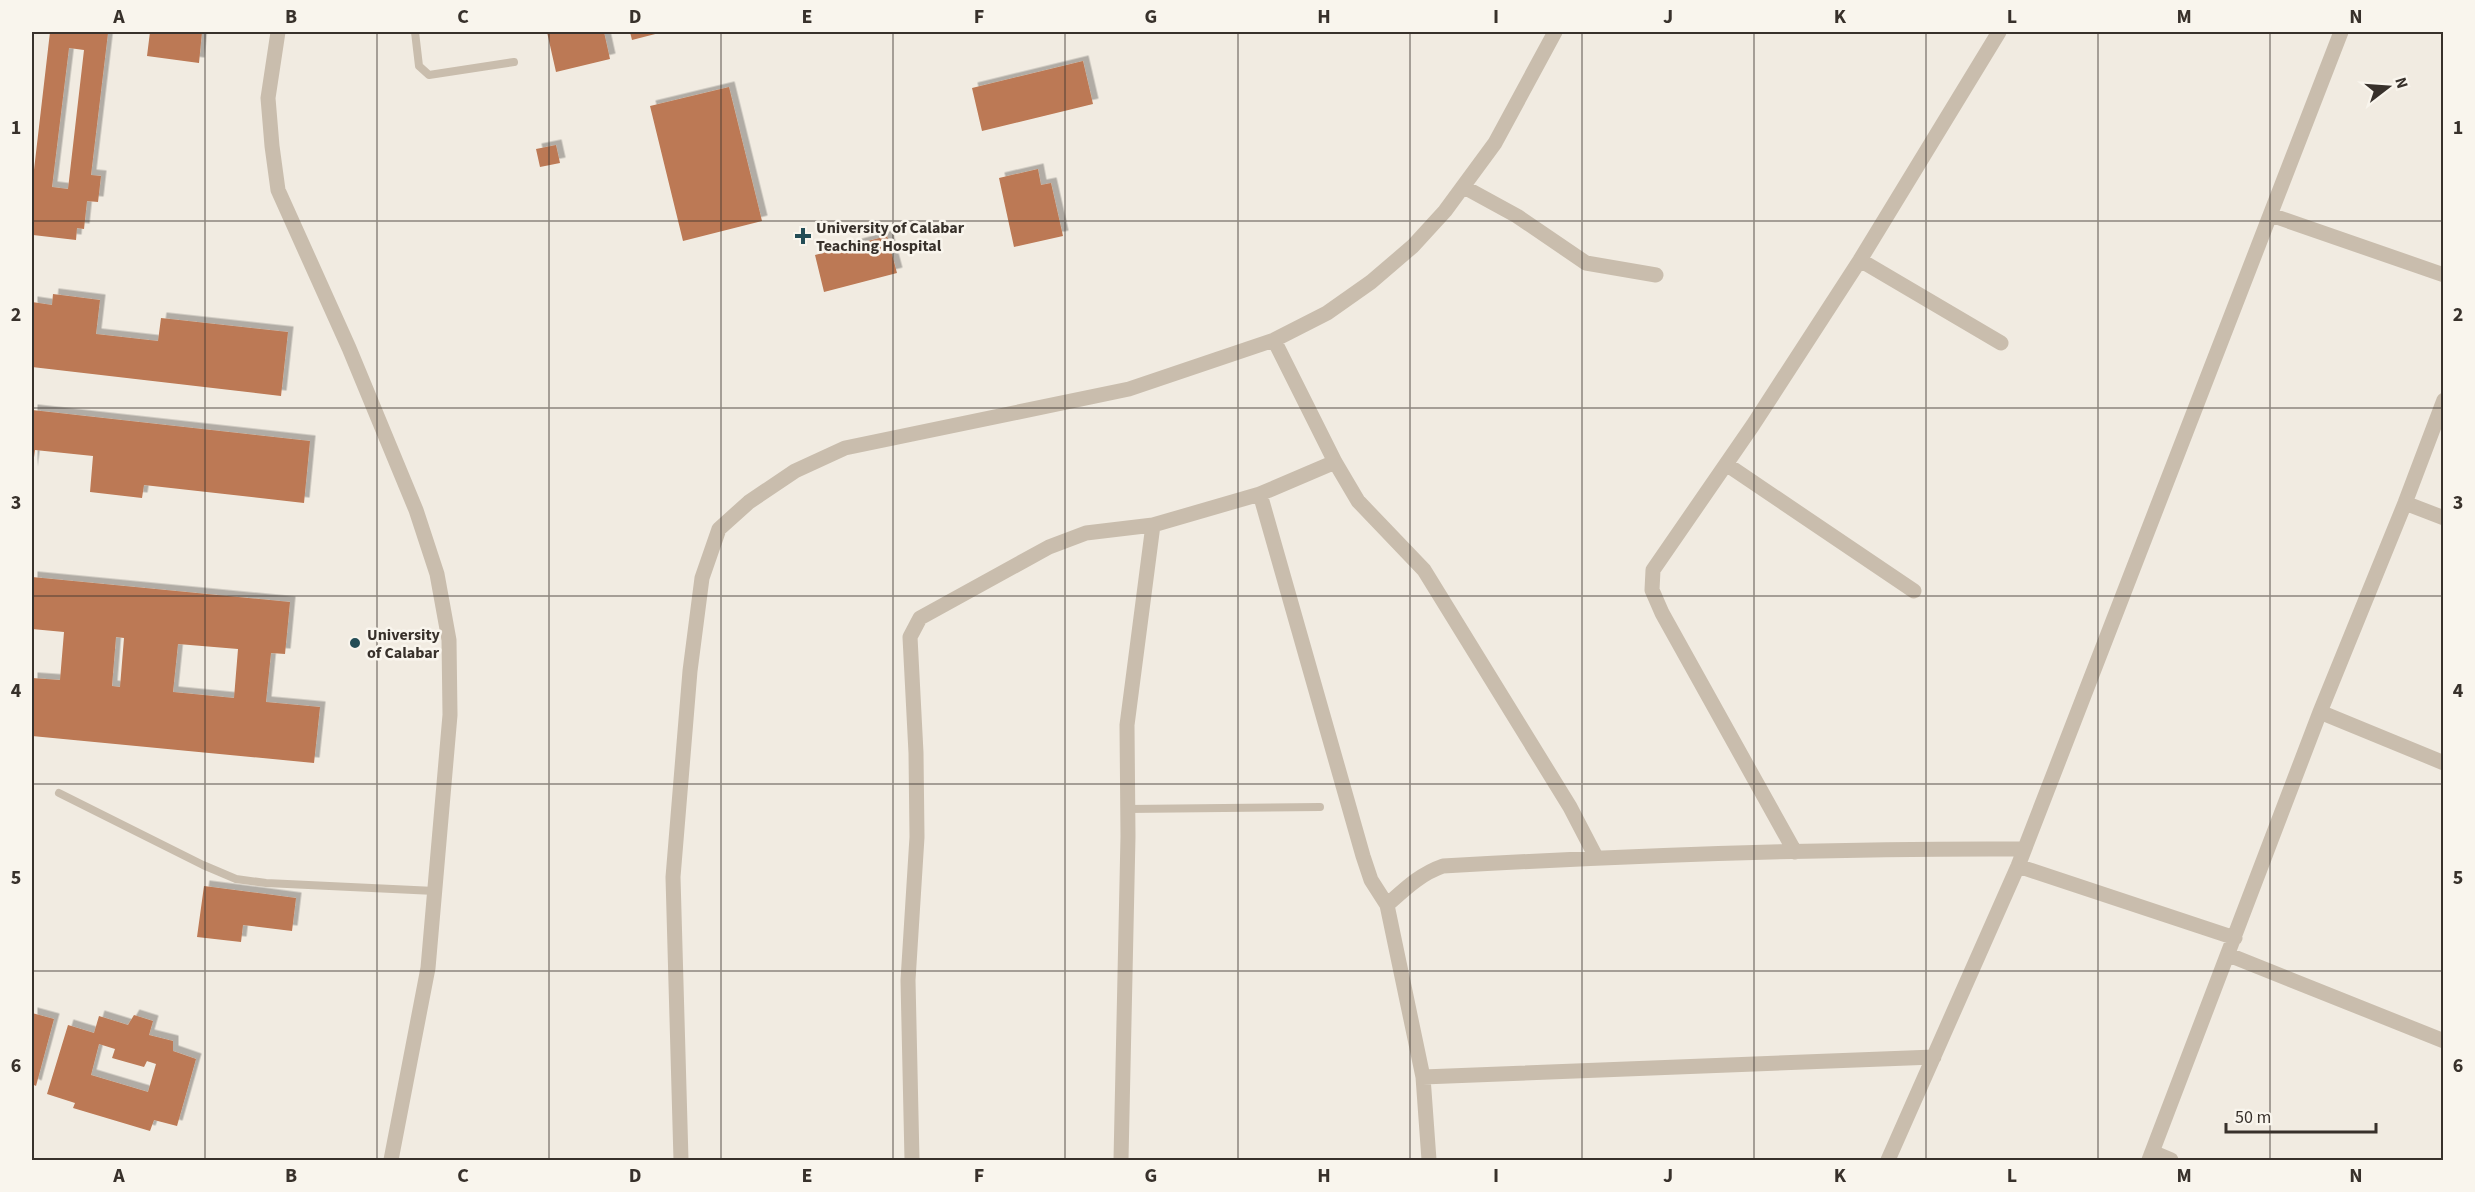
<svg xmlns="http://www.w3.org/2000/svg" width="2475" height="1192" viewBox="0 0 2475 1192" font-family="'Source Sans 3',sans-serif">
  <style>
    .building { fill: #bc7954; fill-rule: evenodd; filter: url(#shadow) }
    .lines { fill: none; stroke-linecap: round; stroke-linejoin: round }
    .lane { stroke: #c9bdad; stroke-width: 8 }
    .street { stroke: #c9bdad; stroke-width: 15 }
    .grid { fill: none; stroke: #38312b; stroke-width: 1.5; stroke-opacity: 0.55 }
    .poi-dot { fill: #244d56; stroke: #f9f5ed; stroke-width: 2 }
    .labels { text-anchor: middle; stroke-width: 5; stroke-linejoin: round; paint-order: stroke }
    .poi-label { font-size: 16px; font-weight: bold; fill: #38312b; stroke: #f9f5ed; text-anchor: start }
    .neatline { fill: none; stroke: #38312b; stroke-width: 2 }
    .grid-label { font-size: 20px; text-anchor: middle; font-weight: bold; fill: #38312b }
  </style>
  <defs>
    <filter id="shadow"><feDropShadow dx="5.5" dy="-5.5" stdDeviation="0" flood-color="#0004"/></filter>
  </defs>
  <rect width="100%" height="100%" fill="#f1ebe1"/>
  <path class="building" d="M50,32L108,33L91,175L101,176L98,202L87,201L84,229L77,228L76,240L33,235L34,225H32V187ZM69,48L84,50L68,189L52,187Z
    M150,32H202L199,63L147,56Z
    M547,32H604L610,59L556,72Z
    M630,32H663L632,40Z
    M1083,61L1093,104L982,131L972,88Z
    M729,87L762,221L683,241L650,106Z
    M556,145L560,163L540,167L536,149Z
    M1038,169L1041,185L1051,183L1063,236L1014,247L999,178Z
    M887,236L897,273L824,292L815,255Z
    M53,294L100,300L96,334L158,341L161,318L288,332L281,396L32,367V302L52,305Z
    M32,410L310,441L304,503L144,485L142,498L90,492L93,456L35,450L32,472Z
    M32,577L290,602L285,654L271,653L266,702L320,707L314,763L32,736V678L60,680L64,632L32,629ZM116,637L124,638L120,687L112,686ZM178,644L238,649L234,698L173,692Z
    M204,886L296,898L292,931L243,925L241,942L197,937Z
    M32,1013L54,1019L36,1086L32,1084Z
    M134,1015L153,1021L149,1035L173,1041V1051L196,1059L177,1126L154,1120L150,1131L73,1108L75,1103L47,1094L68,1025L94,1033L99,1016L128,1025ZM99,1044L115,1049L112,1058L144,1067L147,1061L156,1064L148,1092L91,1075Z"/>
  <g class="lines">
    <path class="lane" d="M415,32L419,66L429,75L514,62
      M59,793L203,865L236,879L266,883L435,891
      M1127,809L1320,807"/>
    <path class="street" d="M278,32L268,98L272,146L278,190L349,348L416,510L437,574L449,640L450,715L428,968L391,1160
      M1464,187L1517,216L1586,263L1656,275
      M2271,215L2444,275
      M1860,260L2001,343
      M1274,340L1335,462L1358,501L1424,570L1570,807L1596,857
      M1726,464L1914,591
      M1260,494L1363,856L1371,880L1387,905L1423,1077L1429,1160
      M2405,503L2444,518
      M2320,712L2444,763
      M1795,852L1662,613L1652,590L1653,570L1753,425L1860,260L1999,32
      M2018,866L2235,938
      M1387,905C1405,889 1420,874 1443,866C1637,855 1831,848 2024,849
      M2229,955L2444,1041
      M1423,1077L1934,1057
      M2152,1152L2171,1160
      M681,1160L673,877L690,671L702,578L719,529L749,502L795,471L845,448L1129,389L1274,340L1327,313L1371,282L1413,246L1445,211L1495,143L1555,32
      M912,1160L908,980L917,837L916,753L910,637L920,618L1049,547L1086,533L1153,525L1260,494L1335,462
      M1121,1160L1128,836L1127,725L1153,525
      M1888,1160L2018,866L2341,32
      M2149,1160L2320,712L2405,503L2444,400"/>
  </g>
  <path class="grid" d="M205,32V1160M377,32V1160M549,32V1160M721,32V1160M893,32V1160M1065,32V1160M1238,32V1160M1410,32V1160M1582,32V1160M1754,32V1160M1926,32V1160M2098,32V1160M2270,32V1160M32,221H2444M32,408H2444M32,596H2444M32,784H2444M32,971H2444"/>
  <g class="poi-dot">
    <path d="M800 227h6v6h6v6h-6v6h-6v-6h-6v-6h6z"/>
    <circle cx="355" cy="643" r="6"/>
  </g>
  <g class="labels">
    <g class="poi-label">
      <text x="816" y="233">University of Calabar<tspan x="816" dy="18">Teaching Hospital</tspan></text>
      <text x="367" y="640">University<tspan x="367" dy="18">of Calabar</tspan></text>
    </g>
  </g>
  <rect width="2475" height="1192" fill="none" stroke="#f9f5ed" stroke-width="66"/>
  <g transform="translate(2388 87) rotate(73)" stroke="#f9f5ed" stroke-width="4.5" paint-order="stroke">
  <path d="M0-4.5L10 22L0 15L-10 22Z" fill="#38312b"/>
  <text y="-9" font-size="16" font-weight="bold" text-anchor="middle" fill="#38312b">N</text>
  </g>
  <path d="M2226 1123v9h150v-9" fill="none" stroke="#38312b" stroke-width="3"/>
  <text x="2235" y="1123" font-size="18" fill="#38312b" stroke="#f9f5ed" stroke-width="4.5" paint-order="stroke">50 m</text>
  <rect x="33" y="33" width="2409" height="1126" class="neatline"/>
  <g class="grid-label">
    <text x="119" y="23">A</text>
    <text x="291" y="23">B</text>
    <text x="463" y="23">C</text>
    <text x="635" y="23">D</text>
    <text x="807" y="23">E</text>
    <text x="979" y="23">F</text>
    <text x="1151" y="23">G</text>
    <text x="1324" y="23">H</text>
    <text x="1496" y="23">I</text>
    <text x="1668" y="23">J</text>
    <text x="1840" y="23">K</text>
    <text x="2012" y="23">L</text>
    <text x="2184" y="23">M</text>
    <text x="2356" y="23">N</text>
    <text x="16" y="134">1</text>
    <text x="2458" y="134">1</text>
    <text x="16" y="321">2</text>
    <text x="2458" y="321">2</text>
    <text x="16" y="509">3</text>
    <text x="2458" y="509">3</text>
    <text x="16" y="697">4</text>
    <text x="2458" y="697">4</text>
    <text x="16" y="884">5</text>
    <text x="2458" y="884">5</text>
    <text x="16" y="1072">6</text>
    <text x="2458" y="1072">6</text>
    <text x="119" y="1182">A</text>
    <text x="291" y="1182">B</text>
    <text x="463" y="1182">C</text>
    <text x="635" y="1182">D</text>
    <text x="807" y="1182">E</text>
    <text x="979" y="1182">F</text>
    <text x="1151" y="1182">G</text>
    <text x="1324" y="1182">H</text>
    <text x="1496" y="1182">I</text>
    <text x="1668" y="1182">J</text>
    <text x="1840" y="1182">K</text>
    <text x="2012" y="1182">L</text>
    <text x="2184" y="1182">M</text>
    <text x="2356" y="1182">N</text>
  </g>
</svg>
